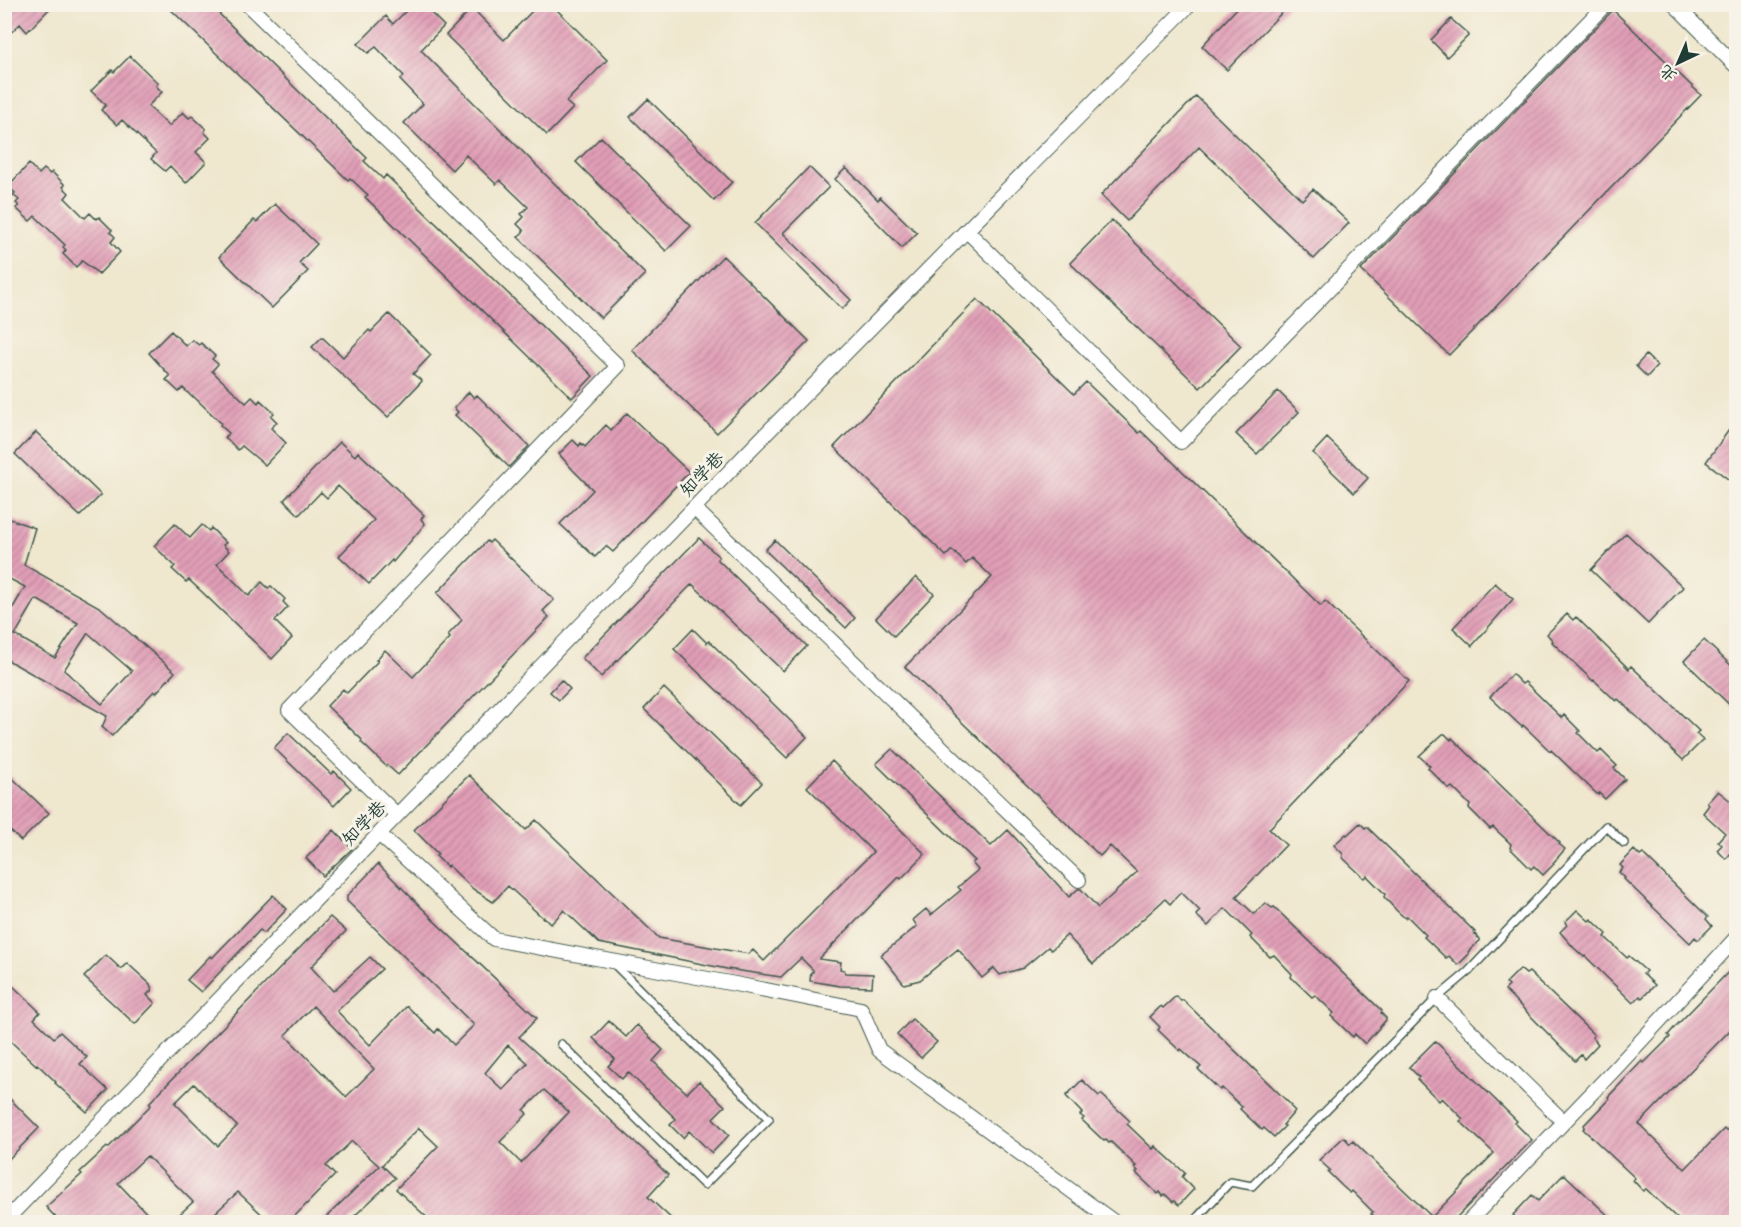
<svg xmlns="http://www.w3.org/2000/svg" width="1741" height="1227" viewBox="0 0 1741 1227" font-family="'Playpen Sans','LXGW WenKai TC',sans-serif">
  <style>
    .building { fill: url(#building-hatch); fill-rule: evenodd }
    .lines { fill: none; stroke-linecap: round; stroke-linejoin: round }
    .lane-casing { stroke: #3e564b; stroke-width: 10 }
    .street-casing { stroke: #3e564b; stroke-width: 16 }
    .lane { stroke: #fff; stroke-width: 7 }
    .street { stroke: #fff; stroke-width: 14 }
    .labels { text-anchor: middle; stroke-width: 6; stroke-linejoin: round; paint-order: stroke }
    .street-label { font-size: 18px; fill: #1f3d34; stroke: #f7f3e8 }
  </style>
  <defs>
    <pattern id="building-hatch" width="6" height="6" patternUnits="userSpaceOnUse" patternTransform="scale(1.5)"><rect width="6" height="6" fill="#e29fb7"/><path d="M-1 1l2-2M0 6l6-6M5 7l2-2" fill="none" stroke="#b78396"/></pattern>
  </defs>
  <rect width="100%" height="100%" fill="#f7f3e8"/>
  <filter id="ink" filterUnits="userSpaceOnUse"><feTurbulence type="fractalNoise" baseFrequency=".0167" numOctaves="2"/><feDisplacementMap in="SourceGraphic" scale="12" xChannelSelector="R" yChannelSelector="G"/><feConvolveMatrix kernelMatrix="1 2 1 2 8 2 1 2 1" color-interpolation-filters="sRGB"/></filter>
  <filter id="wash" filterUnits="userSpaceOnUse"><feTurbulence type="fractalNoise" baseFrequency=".008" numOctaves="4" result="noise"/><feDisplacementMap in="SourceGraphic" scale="24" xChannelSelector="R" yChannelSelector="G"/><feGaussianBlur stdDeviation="1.35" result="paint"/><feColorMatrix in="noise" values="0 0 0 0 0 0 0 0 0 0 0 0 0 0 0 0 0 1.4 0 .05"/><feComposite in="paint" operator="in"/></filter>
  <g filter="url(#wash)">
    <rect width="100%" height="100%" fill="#efe7ce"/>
    <g id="blocks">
      <path class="building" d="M4,4H54L27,32L20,24L4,39Z
        M165,4H209L367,158L364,161L383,179L386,175L593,376L572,398L365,197L368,195L350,178L348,180Z
        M413,4H422L444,26L421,50L645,274L601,318L518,237L524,231L517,224L524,217L521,214L528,207L500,180L496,184L466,155L452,170L404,123L423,104L400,80L404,76L376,47L368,53L358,44L386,16L393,24Z
        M539,4H551L607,60L566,102L573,108L547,135L446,35L472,8L504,40Z
        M1241,4H1290L1227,70L1202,46Z
        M1613,10L1701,95L1449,355L1361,270Z
        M1451,19L1469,35L1447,57L1431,40Z
        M130,56L158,83L156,86L162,92L148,106L169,126L183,112L189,118L192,116L206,129L204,132L210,138L196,152L206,162L186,183L170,166L165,171L151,159L156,153L122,120L117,125L101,110L106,105L91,91L112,70L114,72Z
        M1196,96L1302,200L1313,189L1349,223L1314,259L1199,147L1127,221L1101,195Z
        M648,99L732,182L714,201L630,117Z
        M601,137L691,226L666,251L576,162Z
        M29,164L39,174L44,169L50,174L52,172L65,185L63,187L69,193L65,198L85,218L90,213L96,219L99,217L112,230L110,232L115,237L111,242L120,252L99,274L82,261L76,267L63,254L66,250L63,247L65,245L35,216L30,221L16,208L19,206L16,203L19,200L13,195L15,193L8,186Z
        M809,167L829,187L783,233L851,300L842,309L755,223Z
        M846,168L878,200L880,197L917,233L902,248L835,179Z
        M275,204L317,244L299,263L308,271L272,308L219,257L254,220L257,222Z
        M1112,220L1241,346L1200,388L1070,263Z
        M723,256L809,341L717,433L632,350Z
        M977,299L1074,394L1086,382L1139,433L1141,431L1321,606L1325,601L1409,681L1269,829L1286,845L1236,897L1254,914L1265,903L1272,908L1274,907L1382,1011L1381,1013L1386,1018V1020L1365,1044L1355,1034L1353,1037L1331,1016L1334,1013L1315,995L1312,997L1291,977L1292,974L1274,955L1270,957L1250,937L1252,935L1225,908L1208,926L1196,915L1200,911L1181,892L1170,904L1165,899L1093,964L1067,935L1051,950L1048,947L1023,968L1000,975L994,968L982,978L958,949L920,980L904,984L881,955L917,926L913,920L926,909L931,915L961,890L958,887L978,870L972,863L975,861L876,764L892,749L991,846L1008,830L1069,897L1078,889H1081L1098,908L1137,872L1110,846L1100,856L905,667L992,577L972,558L966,564L952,550L946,556L834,447Z
        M389,314L431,355L413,374L422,381L388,417L312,347L322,337L343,357L369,330L371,332Z
        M171,331L186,346L192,340L199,345L201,343L215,356L212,359L218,364L212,371L246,403L252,397L258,403L260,400L274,413L271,416L277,422L271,428L286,443L265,465L242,446L238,450L225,437L229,433L220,425L221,423L193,396L192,397L183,388L179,392L166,380L170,376L149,353Z
        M1646,355L1657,366L1647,377L1636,366Z
        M1278,391L1299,412L1257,454L1236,434Z
        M469,392L474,398L477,395L529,446L509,467L455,415L458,412L454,408Z
        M627,413L689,472L613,552L606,546L595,557L560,524L593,490L573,470L559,454L573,440L579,446L581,443L585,447L606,425L611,430Z
        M1729,430L1737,439V486L1706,462Z
        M36,432L101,495L80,516L15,454Z
        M1327,438L1368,478L1354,493L1313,453Z
        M340,442L355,456L358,452L424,515L421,519L425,524L393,562L392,560L369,584L339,556L374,520L338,486L327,498L321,492L299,515L284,500Z
        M4,517L35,528L24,565L101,608L175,672L156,693L154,691L112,736L102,727L107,716L4,658V623L25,587L4,576ZM36,599L78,623L55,658L15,635ZM88,633L132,671L102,704L64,670Z
        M175,524L190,538L202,525L209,531L211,528L226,543L223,545L229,551L217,564L249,596L262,582L268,588L271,586L285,599L283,602L288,607L275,621L292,638L272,659L201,591L189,580L186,582L172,569L175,566L154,546Z
        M1626,533L1683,587L1648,624L1591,570Z
        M699,538L719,557L717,559L807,646L783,671L692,584L601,677L582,658Z
        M492,540L554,600L543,611L549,617L398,775L387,765L386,766L361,742L362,740L327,706L343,689L347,693L378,661L376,660L385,650L413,677L450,638L448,635L462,620L437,593L487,541L489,543Z
        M775,540L855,618L846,628L765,550Z
        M916,577L934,594L894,636L876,618Z
        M1495,583L1513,599L1472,646L1453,628Z
        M1567,614L1573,620L1576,617L1629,669L1631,666L1699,731L1696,734L1703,740L1683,760L1618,699L1616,701L1594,680L1593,681L1552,642L1553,641L1547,634Z
        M693,629L707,643L709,641L807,737L787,758L674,649Z
        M1704,640L1737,671V712L1684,661Z
        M1512,674L1522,684L1525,682L1562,718L1564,715L1580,731L1578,733L1598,753L1601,750L1617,766L1614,768L1625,779L1605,799L1599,793L1598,795L1551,750L1550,751L1523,725L1522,727L1490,697Z
        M561,680L570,689L559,700L550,692Z
        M664,688L762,783L741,805L644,709Z
        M288,733L331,774L334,771L351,788L334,806L274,748Z
        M1443,734H1445L1451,740L1452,738L1560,843L1559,844L1565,849L1553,863L1554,864L1543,875L1534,866L1531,869L1510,848L1511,844L1493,827L1490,829L1469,808L1470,805L1452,787L1449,789L1428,768L1430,766L1419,756Z
        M832,761L925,854L901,879L899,877L819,959L841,962L840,969L844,970L845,973L873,974L872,987L840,986L810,981L811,972H813V970L801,958L781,977L727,969L599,943L564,910L551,924L544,917L543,918L508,886L493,902L473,889L448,865L447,867L436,856L438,854L414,830L469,775L526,830L536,820L659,938L749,954L753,950L764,961L873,852L807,787Z
        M4,770L49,813L21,841L4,825Z
        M1718,791L1737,806V858L1731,853L1726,859L1717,850L1722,845L1718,841L1725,833L1703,813L1709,805L1707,803Z
        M1360,823L1365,828L1367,827L1475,932L1474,933L1479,939V941L1468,952L1469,954L1458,965L1449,956L1446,958L1424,937L1426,935L1407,916L1405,918L1397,911L1384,897L1385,894L1367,876L1364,878L1343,858V854L1334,845L1346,834L1347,835Z
        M334,830L352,849L323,876L306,858Z
        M1634,850L1640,856L1643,854L1708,917L1706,919L1712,926L1698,940L1695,937L1690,943L1624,879L1625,878L1619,872L1623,868L1620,865Z
        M378,864L433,919H432L537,1018L519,1037L657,1162L656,1163L668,1175L648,1197L675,1222H432L396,1189L438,1146L419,1128L382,1165L395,1178L348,1222H321L379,1166L352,1141L326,1166L335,1175L289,1222H270L238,1192L214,1214L223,1222H171L193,1202L147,1156L118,1183L155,1222H60L46,1207L82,1174L80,1172L107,1147L108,1148L151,1105L149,1103L330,917L346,931L311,967L333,991L370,957L382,969L337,1011L370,1045L407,1006L435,1033L438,1029L454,1045L474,1025L347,901V896ZM313,1006L374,1069L346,1097L285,1035ZM508,1045L528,1063L503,1090L485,1073ZM194,1084L237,1126L218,1146L175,1103ZM544,1090L569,1112L521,1163L500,1142L527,1114L524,1110Z
        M273,895L287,909L264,933L260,930L201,992L187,980L210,956L212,958Z
        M1577,910L1589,921L1591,919L1607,934L1605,937L1627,958L1629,956L1646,971L1643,974L1655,985L1642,998L1640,996L1633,1003L1585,956L1584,957L1574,948L1560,932L1567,925L1565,922Z
        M106,955L121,969L127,963L150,984L152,990L147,995L155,1003L135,1024L84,977Z
        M1737,963V1023L1639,1124L1685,1169L1724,1129L1726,1131L1737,1120V1222H1681L1646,1189L1643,1191L1633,1180L1635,1178L1583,1129L1585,1127L1584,1125L1609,1099L1608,1097L1642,1061L1644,1063L1670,1037L1668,1035L1674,1028Z
        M1520,969L1526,974L1529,972L1594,1035L1592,1037L1598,1044L1584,1059L1581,1055L1575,1061L1505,990L1509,986L1506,983Z
        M13,986L40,1012L34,1019L54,1038L60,1032L87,1057L80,1064L108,1090L87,1112L55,1083L56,1082L37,1064L36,1065L4,1035V995Z
        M1176,996L1181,1001L1183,1000L1291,1105L1290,1106L1295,1111L1283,1125L1285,1126L1274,1137L1264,1128L1262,1130L1240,1109L1242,1107L1222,1088L1220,1090L1198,1069L1201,1067L1181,1049L1180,1051L1158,1030L1160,1027L1150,1017L1161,1006L1163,1008Z
        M912,1019L937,1042L921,1058L897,1034Z
        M609,1021L626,1037L637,1025L663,1050L653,1061L670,1078L687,1093L699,1081L725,1106L713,1118L729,1135L712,1153L689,1131L683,1138L670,1125L676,1119L628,1072L622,1079L608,1066L615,1059L593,1038Z
        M1435,1041L1517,1121L1515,1123L1532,1140L1452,1222H1380L1371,1214L1373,1212L1352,1191L1350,1193L1342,1186L1328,1172L1330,1170L1319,1160L1344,1137L1350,1144L1353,1141L1432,1217L1494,1153L1460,1121L1463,1119L1442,1098L1439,1101L1417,1079L1419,1077L1409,1067Z
        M1082,1080L1099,1096L1101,1094L1130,1121L1127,1124L1153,1149L1155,1146L1185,1173L1182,1177L1194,1189L1179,1205L1174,1201L1173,1202L1165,1194L1163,1196L1160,1192L1158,1194L1136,1173L1138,1171L1134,1167L1136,1166L1111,1142L1109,1143L1106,1140L1104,1141L1082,1120L1084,1118L1080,1115L1082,1113L1066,1096Z
        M4,1093L39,1128L4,1164Z
        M1564,1174L1615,1222H1521L1513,1215L1532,1195L1538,1201Z"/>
    </g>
  </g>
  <g filter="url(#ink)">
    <use href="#blocks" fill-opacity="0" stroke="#3e564b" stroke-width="1.5"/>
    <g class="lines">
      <defs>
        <path id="lane" d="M561,1044L704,1185L769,1119L612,962
          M1194,1221L1230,1182L1252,1186L1437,998L1468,972L1606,826L1624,843"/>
        <path id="street" d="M247,4L618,366L289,710L397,815
          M1674,4L1736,66
          M967,231L1181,442L1606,4
          M694,508L1079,880
          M379,834L494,939L735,984L861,1009L879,1050L1114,1222
          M1437,998L1564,1122
          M4,1222L750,450L1190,4
          M1468,1222L1614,1070L1736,938"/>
      </defs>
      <use href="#lane" class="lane-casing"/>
      <use href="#street" class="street-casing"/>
      <use href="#lane" class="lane"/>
      <use href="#street" class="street"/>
    </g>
  </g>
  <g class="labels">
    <g class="street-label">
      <text transform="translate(702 474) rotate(-46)" y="6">知学巷</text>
      <text transform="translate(364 823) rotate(-46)" y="6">知学巷</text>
    </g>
  </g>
  <rect width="1741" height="1227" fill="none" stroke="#f7f3e8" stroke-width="24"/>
  <g transform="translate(1678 63) rotate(224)" stroke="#f7f3e8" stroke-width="4.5" paint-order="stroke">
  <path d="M0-4.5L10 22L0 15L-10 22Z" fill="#1f3d34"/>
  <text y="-9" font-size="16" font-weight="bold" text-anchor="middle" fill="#1f3d34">北</text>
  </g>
</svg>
